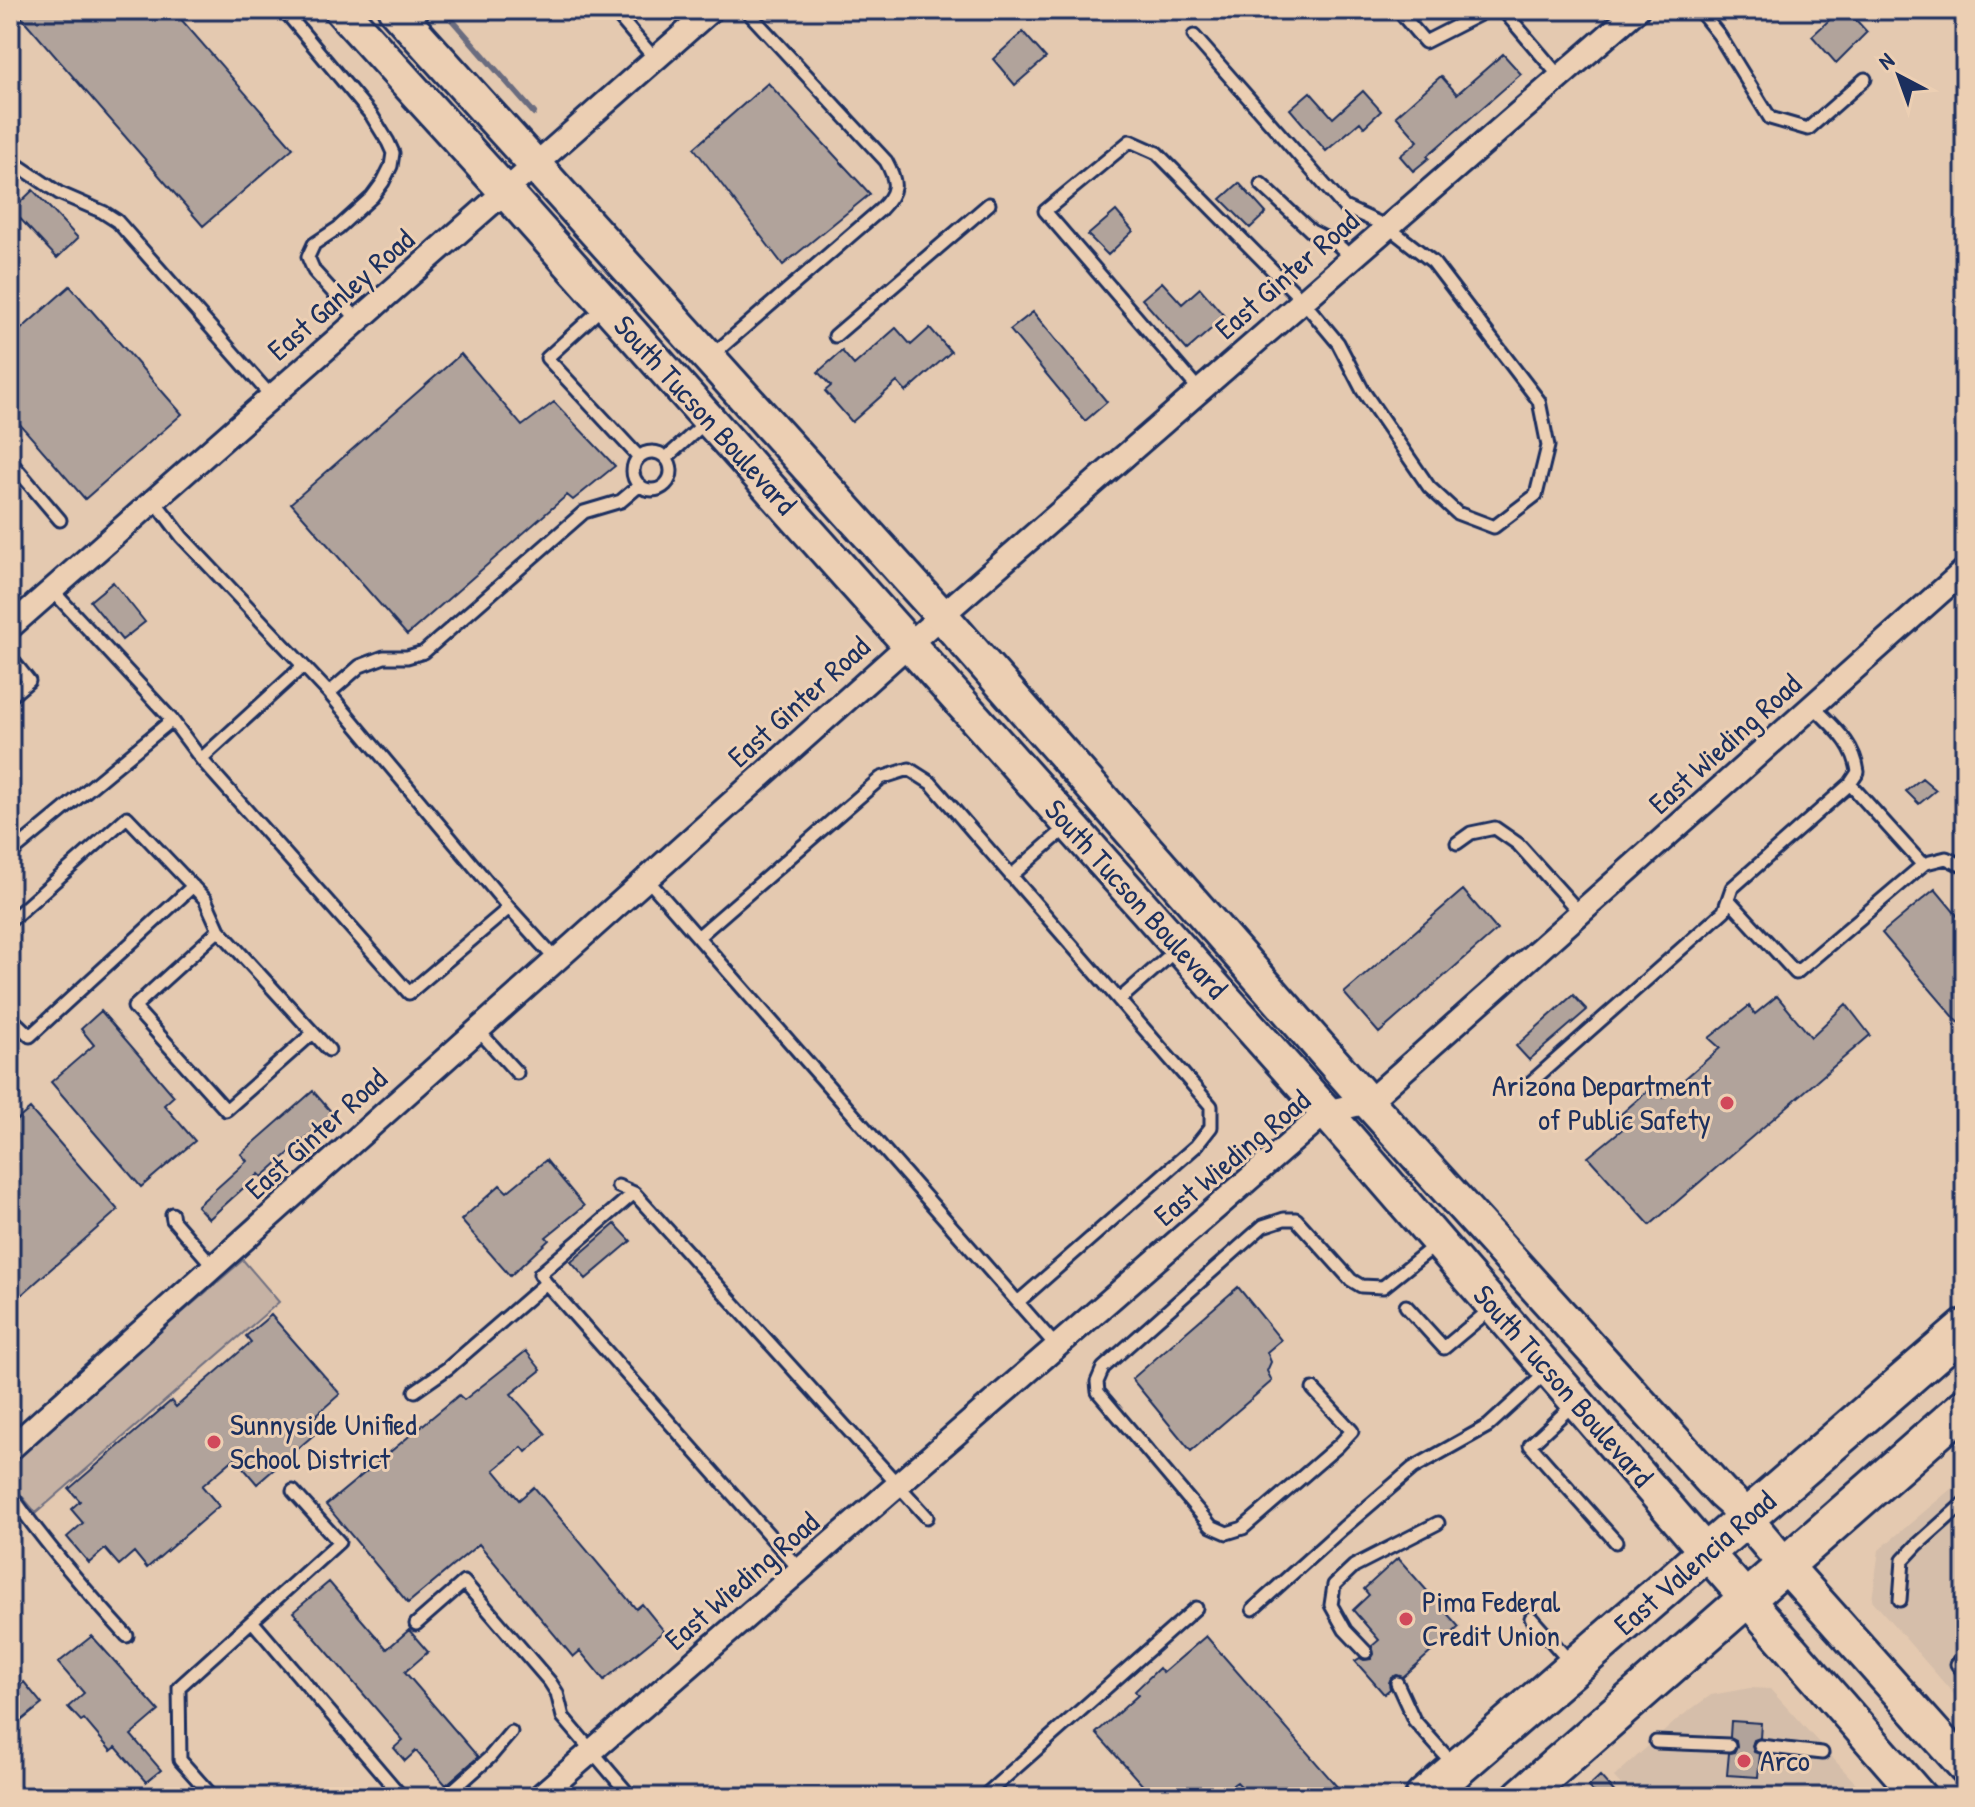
<svg xmlns="http://www.w3.org/2000/svg" width="1975" height="1807" viewBox="0 0 1975 1807" font-family="'Patrick Hand',sans-serif">
  <style>
    .built { fill: #d5beaa }
    .green { fill: #c6b2a4; stroke: #707081; stroke-width: 2 }
    .lines { fill: none; stroke-linecap: round; stroke-linejoin: round }
    .stream { stroke: #6a6c7f; stroke-width: 6 }
    .building { fill: #b1a39b; stroke: #1b2f5e; stroke-width: 2 }
    .service-casing { stroke: #1b2f5e; stroke-width: 17 }
    .minor-casing { stroke: #1b2f5e; stroke-width: 28 }
    .secondary-casing { stroke: #1b2f5e; stroke-width: 38 }
    .primary-casing { stroke: #1b2f5e; stroke-width: 42 }
    .service { stroke: #eccfb3; stroke-width: 11 }
    .minor { stroke: #eccfb3; stroke-width: 22 }
    .secondary { stroke: #eccfb3; stroke-width: 32 }
    .primary { stroke: #eccfb3; stroke-width: 36 }
    .poi-dot { fill: #d1495b; stroke: #eccfb3; stroke-width: 3 }
    .labels { text-anchor: middle; stroke-width: 6; stroke-linejoin: round; paint-order: stroke }
    .street-label { font-size: 30px; fill: #1b2f5e; stroke: #eccfb3 }
    .poi-label { font-size: 30px; fill: #1b2f5e; stroke: #eccfb3; text-anchor: start }
  </style>
  <rect width="100%" height="100%" fill="#e4c9b0"/>
  <filter id="ink" filterUnits="userSpaceOnUse"><feTurbulence type="fractalNoise" baseFrequency=".0125" numOctaves="2"/><feDisplacementMap in="SourceGraphic" scale="16" xChannelSelector="R" yChannelSelector="G"/><feConvolveMatrix kernelMatrix="1 2 1 2 8 2 1 2 1" color-interpolation-filters="sRGB"/></filter>
  <g filter="url(#ink)">
    <path class="built" d="M1965,1477V1707L1872,1600L1879,1550Z
      M1750,1688L1770,1689L1859,1787L1847,1797H1632L1614,1777L1679,1718L1711,1695Z"/>
    <path class="green" d="M243,1260L279,1302L36,1513L10,1482V1462Z"/>
    <g class="lines">
      <path class="stream" d="M446,13L534,113"/>
    </g>
    <path class="building" d="M15,10H173L293,148L203,226Z
      M1840,10H1847L1867,32L1836,63L1812,36Z
      M1023,32L1046,58L1015,85L993,59Z
      M1503,54L1521,74L1427,156L1429,158L1413,171L1400,156L1418,141L1396,116L1441,76L1457,94Z
      M768,83L870,194L783,265L694,148Z
      M1363,91L1381,111L1364,127L1360,122L1326,151L1290,109L1310,92L1333,118Z
      M1239,183L1266,213L1250,228L1221,199Z
      M33,190L78,238L57,258L12,210Z
      M1116,211L1133,231L1108,255L1088,235Z
      M1162,282L1182,304L1200,288L1225,317L1187,350L1142,299Z
      M70,286L182,414L85,499L10,413V339Z
      M1033,312L1107,402L1085,421L1010,330Z
      M896,328L911,345L930,328L951,352L906,392L897,382L852,422L825,391L831,386L818,372L842,351L854,365Z
      M461,354L522,426L554,402L615,466L573,500L567,495L407,635L291,503Z
      M113,582L145,622L122,640L90,601Z
      M1922,778L1936,790L1919,804L1906,791Z
      M1935,889L1965,925V1030L1882,933Z
      M1463,890L1497,930L1379,1033L1344,993Z
      M1573,995L1587,1010L1529,1060L1516,1046Z
      M1777,996L1811,1037L1846,1004L1870,1035L1650,1225L1588,1157L1630,1123L1621,1114L1653,1086L1663,1098L1720,1048L1709,1038L1749,1006L1755,1014Z
      M101,1011L174,1096L164,1105L195,1141L141,1187L51,1082L94,1045L81,1029Z
      M313,1091L333,1114L262,1177L259,1174L209,1219L197,1206L247,1161L241,1154Z
      M30,1109L118,1210L10,1305V1126Z
      M546,1160L584,1206L546,1237L549,1240L510,1276L461,1220L500,1185L507,1192Z
      M615,1224L631,1241L586,1279L571,1262Z
      M1238,1287L1281,1340L1267,1352L1271,1362L1267,1371L1272,1381L1191,1451L1132,1379Z
      M271,1315L340,1394L315,1416L324,1426L257,1484L235,1458L202,1486L219,1506L147,1568L134,1552L119,1565L105,1549L89,1563L67,1537L83,1523L71,1509L80,1501L69,1489L171,1401L176,1407L251,1342L246,1336Z
      M526,1351L541,1370L511,1394L546,1434L526,1452L522,1447L494,1470L519,1500L534,1487L636,1609L642,1604L664,1631L604,1680L580,1651L573,1657L479,1544L408,1603L326,1505L459,1395L464,1400Z
      M1398,1558L1459,1627L1403,1677L1397,1675L1391,1678L1389,1683L1390,1689L1384,1694L1355,1661L1360,1658L1364,1660L1371,1659L1374,1654L1372,1646L1379,1640L1353,1610L1369,1595L1364,1589Z
      M329,1582L387,1649L409,1630L428,1652L405,1672L478,1757L446,1785L416,1751L405,1761L394,1748L403,1740L293,1612Z
      M92,1636L159,1711L131,1735L161,1770L146,1782L116,1747L111,1751L84,1719L81,1721L68,1707L84,1693L58,1663Z
      M1206,1636L1346,1797H1251L1237,1782L1215,1797H1153L1096,1733L1138,1695L1135,1691L1159,1668L1163,1673Z
      M24,1682L42,1704L10,1730V1695Z
      M1731,1721L1761,1723L1760,1738L1754,1740L1752,1746L1754,1752L1760,1754L1758,1777L1727,1775L1729,1753L1734,1752L1737,1746L1736,1740L1730,1737Z
      M1600,1776L1619,1797H1598L1588,1787Z"/>
    <g class="lines">
      <defs>
        <path id="service" d="M284,10L372,116L388,142L393,153L391,166L383,182L372,197L338,228L314,244L308,257L314,271L358,320
          M613,10L655,59
          M1398,10L1425,42L1488,10
          M1503,10L1560,77
          M1699,10L1719,35L1770,118L1808,129L1865,79
          M409,24L425,10
          M1194,36L1344,207L1388,227L1433,262L1539,401L1548,446L1536,495L1494,527L1457,513L1429,487L1363,391L1338,343L1303,301L1157,153L1130,141L1045,211L1200,391
          M10,160L59,193L103,212L117,221L271,396
          M1261,184L1311,231L1337,244L1352,258
          M603,307L547,358L639,457
          M835,336L989,204
          M710,357L880,210C898,192 898,183 886,161L746,10
          M633 471a19 19 0 1 1 38 0a19 19 0 1 1-38 0Z
          M666,458L707,421
          M10,461L60,520
          M154,500L182,537L329,693L360,666L384,657H407L424,652L584,512L621,501L640,485
          M52,590L172,720L201,759
          M10,657L29,681L10,697
          M303,666L201,759L409,993L509,908L329,693
          M1813,706C1833,727 1854,742 1858,772L1850,784L1922,864L1946,858L1965,867
          M1457,843L1471,833L1495,828L1518,844L1580,913
          M10,854L172,720
          M1011,876L1068,826
          M647,879L1057,1347
          M1728,899L1796,973L1924,864
          M509,908L556,960
          M10,921L127,817L205,899L219,930
          M698,937L881,778L909,769L931,783L1211,1106V1127L1196,1146L1018,1302
          M1119,1000L1176,950
          M10,1017L30,1036L193,886
          M478,1030L517,1073
          M313,1033L226,1110L134,1007L219,930L329,1050
          M1529,1084L1724,911L1732,888L1850,784
          M618,1186L634,1193
          M172,1214L173,1220L214,1267
          M546,1283L540,1274L634,1193L927,1517
          M1406,1306L1444,1348L1492,1308
          M1313,1389L1352,1431L1338,1446L1243,1528L1227,1533L1211,1526L1098,1392L1097,1382L1103,1368L1263,1226L1284,1219H1296L1351,1280L1361,1286L1383,1287L1438,1243
          M415,1391L448,1368L546,1283L800,1570
          M1575,1403L1530,1445L1616,1542
          M10,1493C45,1544 85,1590 127,1636
          M1900,1600L1903,1560L1917,1545L1965,1502
          M1253,1609L1343,1528L1413,1468L1488,1426L1547,1372
          M1531,1618L1571,1663
          M252,1621L402,1797
          M416,1624L464,1582L550,1682L557,1693L563,1717L631,1797
          M1366,1652L1345,1630L1331,1605L1334,1585L1354,1566L1438,1523
          M1965,1657L1957,1664L1965,1673
          M1397,1683L1414,1720L1454,1765
          M1656,1742L1729,1745
          M1760,1746L1822,1753
          M213,1797L180,1760L179,1687L339,1542L293,1491
          M445,1797L489,1758L511,1732
          M983,1797L1196,1608"/>
        <path id="minor" d="M10,627L711,10
          M10,1449L909,644L1637,10
          M539,1797L1326,1112L1368,1102L1965,570"/>
        <path id="secondary" d="M341,10L505,191L1326,1112L1706,1552L1920,1797
          M395,10L942,616L1368,1102L1722,1493L1731,1501L1785,1565L1965,1767"/>
        <path id="primary" d="M1424,1797L1965,1328
          M1521,1797L1965,1407"/>
      </defs>
      <use href="#service" class="service-casing"/>
      <use href="#minor" class="minor-casing"/>
      <use href="#secondary" class="secondary-casing"/>
      <use href="#primary" class="primary-casing"/>
      <use href="#service" class="service"/>
      <use href="#minor" class="minor"/>
      <use href="#secondary" class="secondary"/>
      <use href="#primary" class="primary"/>
    </g>
  </g>
  <g class="poi-dot">
    <circle cx="1727" cy="1103" r="8"/>
    <circle cx="214" cy="1442" r="8"/>
    <circle cx="1406" cy="1619" r="8"/>
    <circle cx="1744" cy="1761" r="8"/>
  </g>
  <g class="labels">
    <g class="street-label">
      <text transform="translate(1287 275) rotate(-41)" y="10">East Ginter Road</text>
      <text transform="translate(341 295) rotate(-41)" y="10">East Ganley Road</text>
      <text transform="translate(705 415) rotate(48)" y="10">South Tucson Boulevard</text>
      <text transform="translate(799 702) rotate(-42)" y="10">East Ginter Road</text>
      <text transform="translate(1725 744) rotate(-42)" y="10">East Wieding Road</text>
      <text transform="translate(1136 899) rotate(48)" y="10">South Tucson Boulevard</text>
      <text transform="translate(316 1134) rotate(-42)" y="10">East Ginter Road</text>
      <text transform="translate(1232 1158) rotate(-40)" y="10">East Wieding Road</text>
      <text transform="translate(1563 1386) rotate(49)" y="10">South Tucson Boulevard</text>
      <text transform="translate(1695 1563) rotate(-41)" y="10">East Valencia Road</text>
      <text transform="translate(742 1581) rotate(-41)" y="10">East Wieding Road</text>
    </g>
    <g class="poi-label">
      <text x="1711" y="1096" text-anchor="end">Arizona Department<tspan x="1711" dy="34">of Public Safety</tspan></text>
      <text x="230" y="1435">Sunnyside Unified<tspan x="230" dy="34">School District</tspan></text>
      <text x="1422" y="1612">Pima Federal<tspan x="1422" dy="34">Credit Union</tspan></text>
      <text x="1760" y="1771">Arco</text>
    </g>
  </g>
  <rect width="1975" height="1807" fill="none" stroke="#eccfb3" stroke-width="40"/>
  <rect x="20" y="20" width="1935" height="1767" fill="none" stroke="#1b2f5e" stroke-width="3" filter="url(#ink)"/>
  <g transform="translate(1899 76) rotate(319)" stroke="#eccfb3" stroke-width="6" paint-order="stroke">
  <path d="M0-6L14 30L0 20L-14 30Z" fill="#1b2f5e"/>
  <text y="-12" font-size="22" font-weight="bold" text-anchor="middle" fill="#1b2f5e">N</text>
  </g>
</svg>
